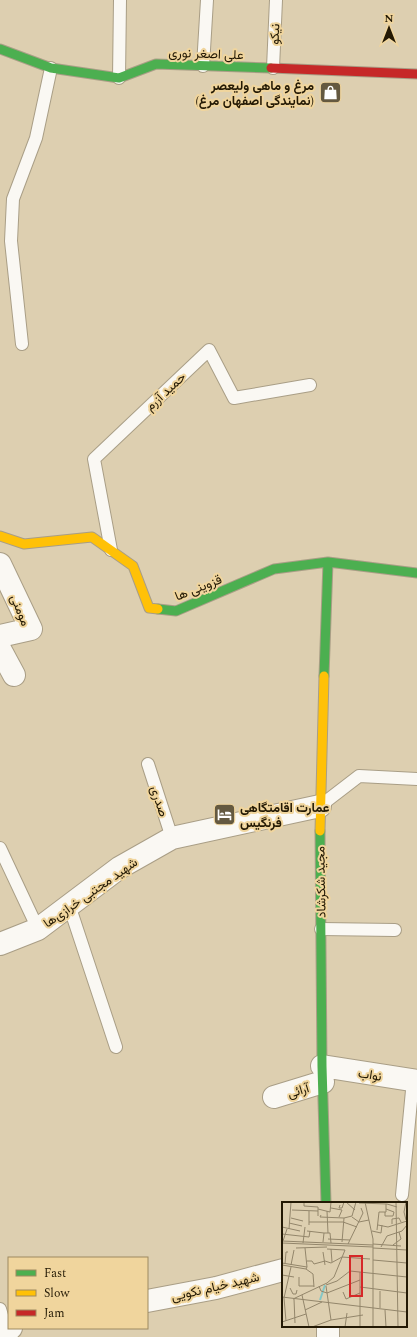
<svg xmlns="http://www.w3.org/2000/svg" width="417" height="1337" viewBox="0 0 417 1337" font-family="Spectral,Vazirmatn,serif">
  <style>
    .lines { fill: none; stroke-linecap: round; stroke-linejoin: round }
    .lane-casing { stroke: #a99e86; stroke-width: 14 }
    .street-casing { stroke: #a99e86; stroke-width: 24 }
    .fast-casing { stroke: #a99e86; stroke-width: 11 }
    .slow-casing { stroke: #a99e86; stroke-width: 11 }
    .jam-casing { stroke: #a99e86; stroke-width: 11 }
    .lane { stroke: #faf8f3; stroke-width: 12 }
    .street { stroke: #faf8f3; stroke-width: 22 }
    .fast { stroke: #4caf50; stroke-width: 9 }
    .slow { stroke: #ffc107; stroke-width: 9 }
    .jam { stroke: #c62828; stroke-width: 9 }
    .labels { text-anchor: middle; stroke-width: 4; stroke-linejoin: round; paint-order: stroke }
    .street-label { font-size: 13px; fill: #231904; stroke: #f0d59d }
    .poi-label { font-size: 13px; font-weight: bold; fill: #231904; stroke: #f0d59d; text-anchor: end }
    .inset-river { fill: none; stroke: #83c7c6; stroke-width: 2 }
    .inset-road { fill: none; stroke: #93866b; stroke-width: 1 }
    .view { fill: #d62828; fill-opacity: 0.15; stroke: #d62828; stroke-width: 2 }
    .inset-edge { fill: none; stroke: #231904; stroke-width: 2 }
  </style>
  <rect width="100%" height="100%" fill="#ddcfb0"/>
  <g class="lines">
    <defs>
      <path id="lane" d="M203,66L207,0
        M273,68L276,0
        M119,78L120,0
        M22,344L11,241L13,199L36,138L51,68
        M111,550L94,459L209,350L234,398L310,385
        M148,764L172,838
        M320,806L359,776L417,779
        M0,848L38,929
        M69,905L116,1047
        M321,929L395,930
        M402,1195L413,1080
        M0,1309L6,1329"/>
      <path id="street" d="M0,564L31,629L0,636
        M0,649L14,675
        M0,944L38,929L119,868L172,838L320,806
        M322,1066L417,1081
        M274,1097L323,1082
        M147,1301L216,1288L283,1270
        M328,1326V1337
        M0,1334L11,1328"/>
      <path id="fast" d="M0,49L51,68L119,78L156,64L271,68
        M158,609L176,611L274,569L328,562L417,573
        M324,676L328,562
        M320,831L322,1066L326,1203"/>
      <path id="slow" d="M0,536L24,544L92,537L133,566L149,608L158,609
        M320,831L324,676"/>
      <path id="jam" d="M271,68L417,74"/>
    </defs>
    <use href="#lane" class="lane-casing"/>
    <use href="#street" class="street-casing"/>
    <use href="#fast" class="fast-casing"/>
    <use href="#slow" class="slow-casing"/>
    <use href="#jam" class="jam-casing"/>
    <use href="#lane" class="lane"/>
    <use href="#street" class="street"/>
    <use href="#fast" class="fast"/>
    <use href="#slow" class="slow"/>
    <use href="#jam" class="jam"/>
  </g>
  <defs>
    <symbol id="shop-square" viewBox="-11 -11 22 22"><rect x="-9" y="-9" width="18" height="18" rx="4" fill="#645940" stroke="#f0d59d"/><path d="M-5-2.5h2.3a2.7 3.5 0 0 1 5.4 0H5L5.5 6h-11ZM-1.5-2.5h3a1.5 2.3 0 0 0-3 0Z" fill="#fff"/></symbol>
    <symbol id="hotel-square" viewBox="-11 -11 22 22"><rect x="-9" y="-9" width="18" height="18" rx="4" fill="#645940" stroke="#f0d59d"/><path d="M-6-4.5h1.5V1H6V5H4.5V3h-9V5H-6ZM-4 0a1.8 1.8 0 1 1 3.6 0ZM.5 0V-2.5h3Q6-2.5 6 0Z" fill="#fff"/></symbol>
  </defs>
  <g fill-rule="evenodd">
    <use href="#shop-square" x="318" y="80" width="25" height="25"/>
    <use href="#hotel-square" x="212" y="802" width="25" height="25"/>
  </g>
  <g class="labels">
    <g class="street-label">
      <text transform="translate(274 34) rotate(-87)" y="5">نیکو</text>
      <text transform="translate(206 53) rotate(2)" y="5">علی اصغر نوری</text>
      <text transform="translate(165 391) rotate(-43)" y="5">حمید آزرم</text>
      <text transform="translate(198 587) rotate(-22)" y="5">قزوینی ها</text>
      <text transform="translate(21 610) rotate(68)" y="5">مومنی</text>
      <text transform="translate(160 801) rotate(72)" y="5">صدری</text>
      <text transform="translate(320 882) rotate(-91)" y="5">مجید شکرشاد</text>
      <text transform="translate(90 892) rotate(-35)" y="5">شهید مجتبی خرازی‌ها</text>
      <text transform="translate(370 1074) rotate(9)" y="5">نواب</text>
      <text transform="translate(298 1090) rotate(-17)" y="5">آرائی</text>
      <text transform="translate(215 1286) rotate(-13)" y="5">شهید خیام نکویی</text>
    </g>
    <g class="poi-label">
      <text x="314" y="90">مرغ و ماهی ولیعصر<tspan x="314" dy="15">(نمایندگی اصفهان مرغ)</tspan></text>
      <text x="240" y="812" text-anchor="start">عمارت اقامتگاهی<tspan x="240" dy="15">فرنگیس</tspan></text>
    </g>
  </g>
  <g transform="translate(282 1202)">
    <rect width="125" height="125" fill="#ddcfb0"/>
    <path class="inset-river" d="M38,98L43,83"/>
    <path class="inset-road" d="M22,0V4L36,5V14M64,0L73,8M83,0L91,37V125M114,0L116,125M124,0L122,10L124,18M77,1L105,2L115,5M58,3L57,6H60L62,0M49,6L60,8L57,15M36,7L48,10L49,0M10,8L36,9M45,9L46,31M103,10V14H111L112,10L104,7M39,13L38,15L62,16M70,15L77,20L87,18M9,16L21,19M27,20H61L75,25M7,21L20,24M110,22V17L117,16L119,20M27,23V9M96,23L106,25L125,19M0,25L18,29M7,27L9,0M95,28L97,10H104V2M25,29L42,31M90,29L99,31L100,23M0,32L27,35L28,29M46,37L68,38M0,39L91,43M1,39L5,27M41,40L42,31H48L49,41M60,40L62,16L70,14L74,0M0,41L91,45M21,41L23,25M66,42L81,11L79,6M91,42L119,44M111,43L119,37L117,30M99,45L105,34L120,29L125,23M14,46L45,45M23,46L25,65M91,46L125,48M49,47L50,60M41,50L43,63M91,58L125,61M25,59H30L32,62L43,59L49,61L60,55L88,57M0,61L25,65M3,62L4,50H6M0,63L24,67M9,63L12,48M25,65L24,67L31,72L32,85M78,70V125M0,73L12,75M17,75V84H32M44,83L55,79L68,69L125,75M37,84L39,89L45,91L78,78M44,84L49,118M78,85L125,91M8,86L11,92H14L15,88M61,90L64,97L78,91M20,93L27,125M0,95L125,110M11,97L45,81L52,75L63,48L45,47M12,97L13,121M98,106V89M23,108L40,100M103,108L104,125M4,119L2,96L9,65M0,120L24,112M30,125L49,118L81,113M63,125L65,111"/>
    <path class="view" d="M68,54H80V94H68Z"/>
    <rect width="125" height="125" class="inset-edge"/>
  </g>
  <rect x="8" y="1257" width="140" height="72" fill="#f0d59d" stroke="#9e8a60"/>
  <rect x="16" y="1270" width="20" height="6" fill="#4caf50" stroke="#9e8a60"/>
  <text x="44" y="1277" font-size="12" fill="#231904">Fast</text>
  <rect x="16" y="1290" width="20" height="6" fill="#ffc107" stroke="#9e8a60"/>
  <text x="44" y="1297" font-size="12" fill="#231904">Slow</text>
  <rect x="16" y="1310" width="20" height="6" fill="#c62828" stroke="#9e8a60"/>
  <text x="44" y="1317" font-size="12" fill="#231904">Jam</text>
  <g transform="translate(389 28)" stroke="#f0d59d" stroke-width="3" paint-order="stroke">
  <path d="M0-3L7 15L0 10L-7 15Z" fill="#231904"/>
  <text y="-6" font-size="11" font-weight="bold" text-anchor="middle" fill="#231904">N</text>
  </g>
</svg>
